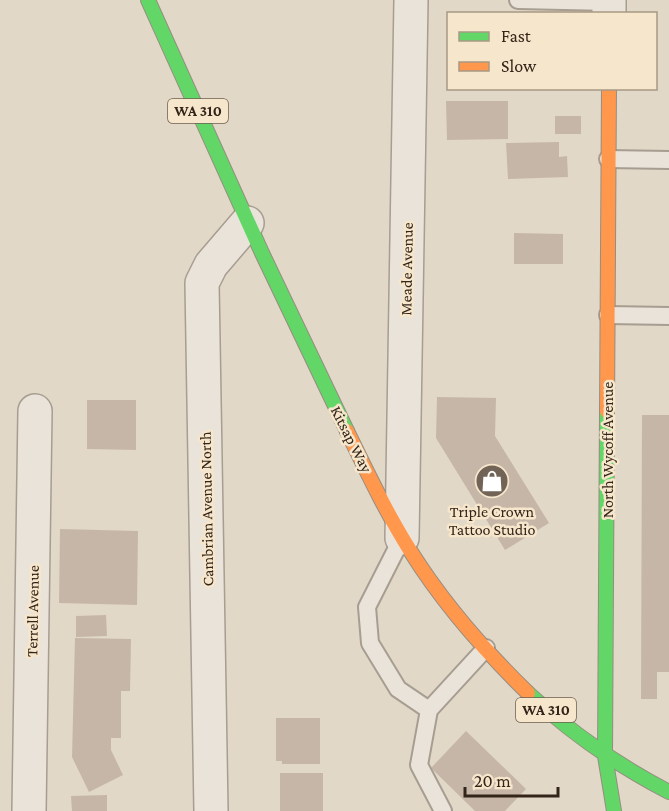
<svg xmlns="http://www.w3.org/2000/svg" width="669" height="811" viewBox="0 0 669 811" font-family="'Crimson Pro',serif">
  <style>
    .building { fill: #c6b6a8 }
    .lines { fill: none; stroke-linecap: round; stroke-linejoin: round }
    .lane-casing { stroke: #a79d91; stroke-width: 20 }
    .street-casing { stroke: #a79d91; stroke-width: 36 }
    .fast-casing { stroke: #968d81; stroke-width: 16 }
    .slow-casing { stroke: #968d81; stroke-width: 16 }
    .lane { stroke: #eae3d9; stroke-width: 16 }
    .street { stroke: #eae3d9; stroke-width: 33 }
    .fast { stroke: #63d668; stroke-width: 14 }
    .slow { stroke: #ff974d; stroke-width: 14 }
    .labels { text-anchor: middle; stroke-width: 5; stroke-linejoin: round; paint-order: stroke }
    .shield { fill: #f6e6cb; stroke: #6e5f4f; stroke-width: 1.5 }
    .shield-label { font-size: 15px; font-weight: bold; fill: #34251a }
    .street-label { font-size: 16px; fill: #34251a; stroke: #f6e6cb }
    .poi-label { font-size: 16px; fill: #34251a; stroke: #f6e6cb }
  </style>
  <rect width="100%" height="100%" fill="#e2d8c7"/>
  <path class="building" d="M446,101H508V139L447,140Z
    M555,116H581V134H555Z
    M559,142V157L567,156L568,177L508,179L506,143Z
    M514,233L563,234V264H514Z
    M437,397L496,398L495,436L549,523L505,550L436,438Z
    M87,400H136V450L87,449Z
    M642,415H669V672H657V699H641Z
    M60,529L138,531L137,605L59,603Z
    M106,615L107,636L76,637V616Z
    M75,638L131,639L130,691H121V738H111V750L123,775L89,792L72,757Z
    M276,718H320V764H282V761H276Z
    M466,731L526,789L505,811H475L431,768Z
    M280,773H323V811H280Z
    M107,795V811H72L71,796Z"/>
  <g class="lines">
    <defs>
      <path id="lane" d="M518,0L609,2
        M608,159L669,160
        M608,315L669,316
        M402,538L367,607L370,643L398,689L429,710
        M443,811L419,765L429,710L486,648"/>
      <path id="street" d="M609,14V0
        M402,538L411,0
        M29,811L35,411
        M211,811L202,283L211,265L247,223"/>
      <path id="fast" d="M148,0L262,253L347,431
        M607,411L605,756L614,811
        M528,693C571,733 617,765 669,792"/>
      <path id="slow" d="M607,411L609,88
        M347,431C367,472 387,514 411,552C443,603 485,651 528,693"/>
    </defs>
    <use href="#lane" class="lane-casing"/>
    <use href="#street" class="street-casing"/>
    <use href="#fast" class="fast-casing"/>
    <use href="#slow" class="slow-casing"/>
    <use href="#lane" class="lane"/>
    <use href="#street" class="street"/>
    <use href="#fast" class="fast"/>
    <use href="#slow" class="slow"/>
  </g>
  <defs>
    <symbol id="shop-disc" viewBox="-11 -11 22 22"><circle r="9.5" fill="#716457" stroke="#f6e6cb"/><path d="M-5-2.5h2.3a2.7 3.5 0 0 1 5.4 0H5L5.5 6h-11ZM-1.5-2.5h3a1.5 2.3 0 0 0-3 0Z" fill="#fff"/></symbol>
  </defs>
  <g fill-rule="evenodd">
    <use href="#shop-disc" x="473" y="462" width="38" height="38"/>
  </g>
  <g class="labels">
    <g class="shield">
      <rect x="168" y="99" width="60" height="24" rx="4.5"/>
      <rect x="516" y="698" width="60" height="24" rx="4.5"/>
    </g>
    <g class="shield-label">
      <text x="198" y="116">WA 310</text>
      <text x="546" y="715">WA 310</text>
    </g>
    <g class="street-label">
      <text transform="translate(406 269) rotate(-89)" y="6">Meade Avenue</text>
      <text transform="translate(352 439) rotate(63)" y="6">Kitsap Way</text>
      <text transform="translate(607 450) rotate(-90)" y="6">North Wycoff Avenue</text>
      <text transform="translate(206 509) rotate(-91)" y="6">Cambrian Avenue North</text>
      <text transform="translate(32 611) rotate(-89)" y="6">Terrell Avenue</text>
    </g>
    <g class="poi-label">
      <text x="492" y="517">Triple Crown<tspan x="492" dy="18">Tattoo Studio</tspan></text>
    </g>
  </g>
  <rect x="447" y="12" width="210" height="78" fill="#f6e6cb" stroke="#a89984" stroke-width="1.5"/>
  <rect x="459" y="32" width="30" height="9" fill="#63d668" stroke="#a89984" stroke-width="1.5"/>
  <text x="501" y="42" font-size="18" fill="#34251a">Fast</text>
  <rect x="459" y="62" width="30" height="9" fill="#ff974d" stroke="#a89984" stroke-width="1.5"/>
  <text x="501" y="72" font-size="18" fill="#34251a">Slow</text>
  <path d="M465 787v9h93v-9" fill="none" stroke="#34251a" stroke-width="3"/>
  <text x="474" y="787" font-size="18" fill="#34251a" stroke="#f6e6cb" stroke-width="4.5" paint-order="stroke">20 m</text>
</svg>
